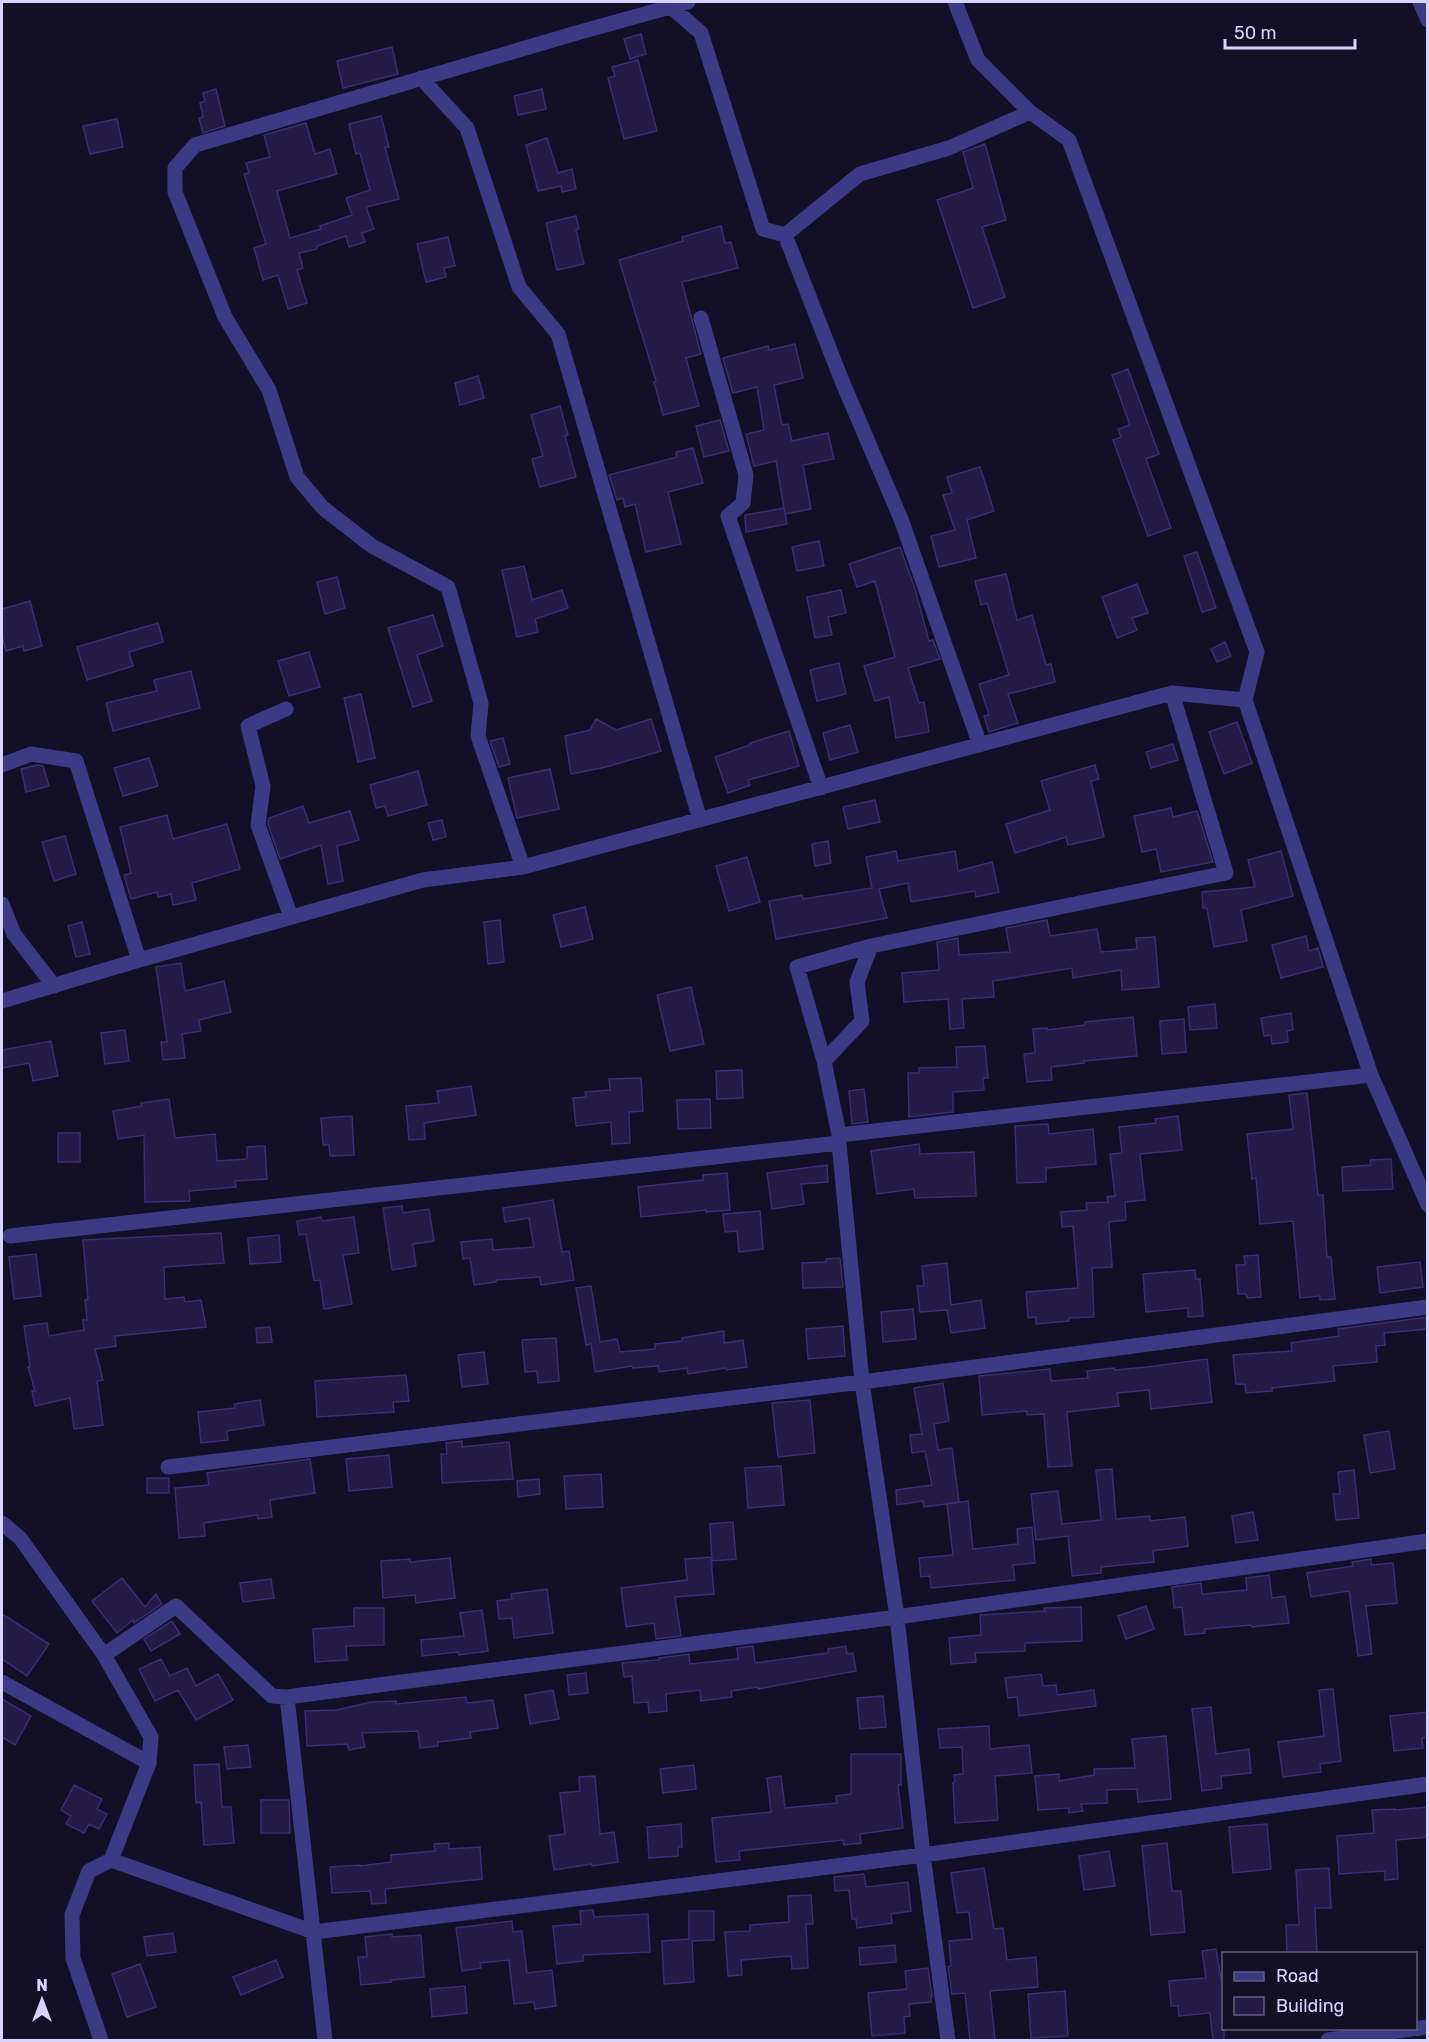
<svg xmlns="http://www.w3.org/2000/svg" width="1429" height="2042" viewBox="0 0 1429 2042" font-family="Rubik,sans-serif">
  <style>
    .building { fill: #241b47; stroke: #3b2d73; stroke-width: 1.5 }
    .lines { fill: none; stroke-linecap: round; stroke-linejoin: round }
    .minor { stroke: #3d3a85; stroke-width: 15 }
    .tertiary { stroke: #3d3a85; stroke-width: 15 }
  </style>
  <rect width="100%" height="100%" fill="#130f26"/>
  <path class="building" d="M641,34L646,54L630,59L624,39Z
    M392,47L398,74L343,88L337,61Z
    M638,60L657,131L624,139L608,78L615,76L612,67Z
    M216,89L225,126L203,133L199,118L203,117L200,103L205,101L203,93Z
    M542,89L546,109L518,115L514,96Z
    M381,116L389,147H385L399,199L366,207L374,229L362,233L365,242L349,247L346,236L317,246V249L299,253L303,268L297,270L307,303L288,309L278,275L263,280L254,248L266,244L244,174L249,173L246,163L270,157L264,135L306,123L315,154L330,149L337,174L277,191L290,238L321,229L320,226L352,215L346,198L370,190L360,153L356,154L349,124Z
    M117,119L123,147L90,154L83,126Z
    M547,138L558,173L572,169L576,189L562,192L561,186L538,191L526,145Z
    M985,144L1006,220L982,227L1005,297L973,308L937,200L973,188L963,152Z
    M576,216L579,229L576,230L584,264L557,270L546,223Z
    M721,226L725,243L731,242L738,268L682,282L701,354L686,358L699,406L663,415L654,382L656,381L619,260L683,241L682,237Z
    M448,237L455,266L444,268L446,277L426,282L417,244Z
    M795,344L803,378L774,385L782,425L788,424L792,441L828,433L834,459L803,465L811,509L785,514L776,461L754,466L746,434L764,430L757,387L733,393L723,358L768,346L769,350Z
    M1128,369L1159,454L1146,459L1171,528L1148,536L1113,440L1121,437L1118,429L1130,425L1112,375Z
    M478,376L484,398L460,405L455,383Z
    M560,406L568,435L565,436L576,477L540,487L532,459L543,456L531,415Z
    M720,420L729,451L704,457L696,426Z
    M693,448L703,483L668,492L681,544L646,552L635,504L625,507L623,498L617,500L609,475L677,457L676,452Z
    M980,467L994,511L967,520L976,558L939,567L931,536L955,530L943,495L952,493L947,477Z
    M784,508L787,524L746,532L745,515Z
    M819,541L824,566L797,571L792,547Z
    M900,547L915,589L929,641L933,640L940,659L908,668L919,703L924,702L929,732L896,738L889,697L875,701L864,666L895,657L875,581L857,587L849,564Z
    M1197,552L1216,608L1202,612L1184,556Z
    M524,566L532,600L562,590L568,608L535,619L538,632L517,637L502,570Z
    M1006,574L1017,620L1032,615L1046,665L1051,664L1055,682L1008,694L1018,723L989,732L984,716L989,715L979,684L1009,675L987,603L981,605L975,581Z
    M337,577L345,608L325,614L317,582Z
    M1137,584L1148,613L1132,618L1137,630L1117,638L1102,597Z
    M841,590L846,613L828,617L832,635L815,638L807,597Z
    M30,601L42,646L24,651L23,646L6,651L2,636V609Z
    M433,615L443,646L417,655L432,701L413,707L388,628Z
    M158,623L163,642L129,652L133,666L87,680L77,647Z
    M1225,642L1231,656L1217,662L1211,649Z
    M309,652L320,687L289,696L278,661Z
    M839,663L846,694L817,701L810,670Z
    M191,671L200,708L113,731L106,703L157,691L154,680Z
    M361,694L375,758L358,762L344,698Z
    M596,719L616,730L651,719L661,751L606,767L571,774L565,736L590,730Z
    M1237,722L1252,763L1224,774L1209,732Z
    M850,725L858,752L830,760L823,733Z
    M789,731L799,766L748,780L750,785L728,793L715,757L750,745V743Z
    M503,738L510,764L499,767L490,741Z
    M1173,744L1178,760L1151,768L1146,752Z
    M149,758L158,786L123,796L114,768Z
    M37,765L43,766L49,786L26,792L21,769Z
    M1095,765L1099,779L1091,781L1104,837L1068,845L1066,837L1015,853L1006,824L1050,810L1041,781Z
    M550,769L559,809L517,818L508,778Z
    M418,771L427,805L388,816L385,806L376,808L370,785Z
    M875,800L880,822L848,829L843,807Z
    M303,806L309,823L350,811L359,840L337,846L343,881L328,884L321,845L280,859L268,824L269,818Z
    M1171,808L1173,817L1197,811L1213,862L1161,872L1156,849L1142,852L1134,816Z
    M167,815L173,839L227,824L240,869L192,883L196,900L173,905L171,894L158,897L157,892L131,899L124,875L131,873L120,827Z
    M442,820L446,837L433,840L428,823Z
    M65,836L76,874L54,881L42,842Z
    M828,841L831,863L815,866L812,844Z
    M896,851L898,861L955,851L958,871L992,862L999,892L976,897L975,891L911,902L908,883L879,889L887,918L776,939L769,901L802,895L803,899L872,888L866,857Z
    M1281,851L1293,896L1241,910L1247,941L1214,947L1207,908H1203L1202,892L1255,887L1248,860Z
    M747,857L760,902L729,911L716,866Z
    M585,907L593,939L561,947L553,915Z
    M500,920L504,962L488,964L484,922Z
    M1047,920L1050,936L1097,929L1101,952L1137,949L1136,938L1155,937L1159,987L1122,990L1121,970L1073,978L1072,968L993,981L994,997L962,999L964,1028L950,1029L948,999L904,1002L902,973L939,970L937,942L958,938L959,955L1010,952L1006,928Z
    M82,922L90,954L76,957L68,926Z
    M1306,936L1309,951L1318,948L1323,967L1281,978L1272,945Z
    M181,963L185,991L224,981L231,1012L199,1020L201,1031L182,1034L185,1058L163,1060L161,1042H167L156,967Z
    M691,987L704,1044L670,1051L657,995Z
    M1215,1004L1217,1028L1190,1030L1188,1007Z
    M1291,1013L1293,1030L1287,1031L1288,1042L1272,1044L1271,1035L1264,1036L1261,1018Z
    M1133,1017L1137,1056L1084,1061V1063L1051,1067L1052,1080L1027,1082L1024,1054L1035,1053L1033,1029L1047,1028V1030L1085,1025V1022Z
    M1184,1019L1186,1052L1162,1054L1160,1021Z
    M125,1030L129,1061L105,1064L101,1033Z
    M51,1041L58,1076L33,1081L29,1063L2,1068V1050Z
    M985,1046L988,1078H983L984,1090L953,1092V1112L909,1117L908,1073H919V1068L957,1067L956,1047Z
    M742,1070L743,1098L717,1099L716,1071Z
    M641,1078L643,1111L629,1112L630,1143L612,1144L611,1122L576,1126L573,1098L586,1097L585,1092L610,1090L609,1079Z
    M471,1086L476,1115L424,1123L425,1139L409,1140L406,1106L439,1103L437,1091Z
    M864,1089L868,1122L852,1124L849,1091Z
    M1307,1093L1318,1195H1323L1327,1257H1331L1335,1299L1320,1300V1296L1300,1298L1293,1221L1260,1224L1256,1178L1252,1179L1247,1134L1293,1129L1289,1095Z
    M169,1099L175,1138L215,1134L217,1161L247,1159V1147L265,1146L267,1179L235,1181L236,1187L189,1191L190,1201L145,1202L144,1135L118,1139L113,1111L142,1106L141,1103Z
    M710,1099L711,1128L678,1129L677,1100Z
    M352,1116L354,1155L330,1156L329,1145H323L321,1118Z
    M1178,1116L1182,1150L1140,1154L1145,1200L1125,1202L1126,1220L1109,1222L1112,1267L1092,1268L1094,1317L1069,1318V1321L1036,1324V1317L1028,1318L1026,1292L1078,1288L1073,1226L1062,1227L1061,1212L1087,1210L1086,1203L1108,1202L1107,1197L1115,1196L1110,1154L1122,1153L1119,1127L1156,1123L1155,1119Z
    M1048,1124L1049,1134L1093,1129L1096,1164L1046,1168V1182L1017,1183L1015,1126Z
    M58,1133H80V1162H58Z
    M919,1144L920,1154L974,1152L976,1196L915,1198L914,1189L877,1194L871,1151Z
    M1391,1159L1393,1189L1343,1191L1342,1167L1371,1165L1370,1160Z
    M827,1165L828,1182L801,1184L804,1204L772,1209L767,1173Z
    M727,1173L730,1210L706,1212V1210L641,1217L638,1187L703,1180V1175Z
    M553,1200L562,1252L569,1251L574,1280L541,1285L540,1277L496,1280V1282L474,1285L470,1258L463,1259L461,1242L492,1239L493,1250L534,1247L529,1218L505,1222L503,1208Z
    M402,1206L403,1213L429,1209L434,1241L413,1244L416,1266L392,1270L383,1208Z
    M760,1211L763,1249L739,1252L737,1231L725,1232L723,1214Z
    M321,1217L322,1221L354,1217L359,1253L343,1255L352,1304L324,1309L320,1280L314,1281L306,1234L299,1235L297,1221Z
    M221,1233L224,1263L164,1267L165,1299L184,1297L185,1302L201,1300L206,1327L115,1336L116,1346L95,1349L103,1380L97,1381L103,1425L74,1429L70,1398L35,1406L32,1391H35L28,1367H30L24,1326L47,1323L49,1336L84,1330L83,1320H87L85,1300L88,1299L83,1240Z
    M279,1235L281,1262L250,1264L248,1238Z
    M36,1254L41,1296L14,1299L9,1257Z
    M1258,1255L1261,1297L1247,1298L1246,1294H1238L1236,1265H1245L1244,1256Z
    M840,1258L843,1287L803,1288L802,1263L826,1262V1259Z
    M1420,1262L1423,1287L1380,1293L1377,1267Z
    M947,1263L951,1305L981,1300L985,1328L951,1333L947,1310L920,1312L917,1286H924L922,1266Z
    M1195,1270L1196,1279H1200L1203,1316L1188,1317V1308L1146,1312L1143,1274Z
    M591,1286L600,1342L617,1339L620,1352L655,1349V1344L682,1341V1338L724,1331V1343L743,1340L747,1367L726,1370V1368L688,1374L687,1368L659,1372L658,1366L633,1368L632,1366L595,1372L591,1344L586,1345L576,1288Z
    M913,1309L916,1339L883,1342L881,1312Z
    M1428,1317V1329L1384,1333L1385,1345L1376,1346L1377,1362L1333,1366L1335,1381L1272,1388V1391L1246,1393L1245,1384H1236L1233,1355L1292,1351L1291,1343L1339,1336L1338,1329Z
    M843,1326L845,1356L808,1359L806,1329Z
    M270,1327L272,1342L257,1343L256,1328Z
    M556,1338L559,1381L538,1383L537,1371L525,1372L522,1340Z
    M484,1352L488,1384L462,1387L458,1355Z
    M1207,1359L1212,1402L1151,1409L1149,1390L1117,1393L1119,1406L1067,1412L1072,1466L1048,1467L1044,1414L1027,1415V1411L982,1415L979,1376L1050,1369L1051,1381L1088,1378L1087,1371L1114,1368L1115,1370L1147,1367Z
    M406,1375L409,1401L393,1402L394,1412L317,1417L315,1381Z
    M943,1383L949,1421L934,1424L938,1450L952,1448L959,1502L924,1507L923,1501L897,1505L896,1490L932,1485L925,1451L912,1453L910,1435L922,1434L914,1388Z
    M260,1400L264,1425L227,1431L228,1440L201,1443L198,1412L235,1408L234,1404Z
    M810,1400L815,1453L778,1457L772,1403Z
    M1389,1431L1395,1469L1370,1473L1364,1435Z
    M462,1441V1447L509,1442L513,1479L442,1483L441,1454H447L446,1443Z
    M389,1455L392,1487L349,1491L346,1459Z
    M310,1459L315,1493L270,1500L272,1517L258,1519L257,1515L204,1523L205,1536L179,1538L175,1488L209,1485L207,1473Z
    M781,1466L784,1505L748,1508L745,1468Z
    M1112,1469L1116,1519L1150,1516V1521L1185,1517L1188,1546L1153,1551L1154,1562L1101,1567V1573L1072,1576L1068,1536L1036,1540L1031,1494L1058,1491L1062,1524L1101,1520L1096,1470Z
    M1354,1470L1359,1518L1336,1520L1333,1494H1340L1338,1472Z
    M601,1474L603,1507L566,1509L564,1476Z
    M147,1478H169V1493H147Z
    M539,1479L540,1494L518,1497L517,1481Z
    M968,1501L973,1549L1018,1544L1017,1529L1032,1527L1035,1563L1013,1565L1015,1580L931,1588L930,1576L921,1577L919,1558L953,1555L947,1504Z
    M1253,1512L1258,1540L1236,1543L1232,1516Z
    M733,1522L736,1559L712,1561L710,1524Z
    M711,1557L714,1594L675,1597L681,1636L656,1639L654,1623L626,1627L621,1588L687,1580L685,1559Z
    M450,1558L455,1598L416,1603L415,1595L383,1598L381,1561L410,1559V1562Z
    M1371,1559V1565L1393,1563L1397,1603L1366,1606L1372,1654L1358,1656L1349,1591L1311,1597L1307,1573L1353,1566L1352,1562Z
    M1269,1575L1272,1598L1285,1596L1289,1623L1252,1627L1251,1625L1205,1629V1633L1185,1635L1182,1607L1174,1608L1172,1587L1201,1583L1202,1594L1247,1590L1246,1578Z
    M122,1578L145,1607L156,1594L162,1604L134,1623L133,1620L117,1633L92,1601Z
    M271,1579L274,1598L243,1602L240,1583Z
    M547,1589L553,1633L514,1638L512,1618L499,1619L497,1601L512,1599L511,1594Z
    M1146,1606L1154,1629L1126,1639L1118,1616Z
    M1081,1607L1082,1641L1025,1643V1651L975,1653L976,1662L951,1664L949,1638L981,1635L980,1615L1045,1611L1044,1608Z
    M354,1608H384V1645L346,1646L347,1660L315,1662L313,1629L354,1626Z
    M482,1610L488,1651L459,1655L458,1652L422,1656L421,1640L464,1636L460,1613Z
    M2,1614L49,1644L27,1676L2,1659Z
    M172,1621L180,1634L151,1651L144,1639Z
    M753,1646L755,1663L828,1653V1649L846,1646L847,1654L853,1653L856,1671L758,1689V1687L731,1691L732,1697L701,1701L700,1690L666,1694L667,1711L649,1713L648,1702L634,1703L632,1676L624,1677L622,1663L659,1660V1658L689,1654L690,1664L738,1659L737,1648Z
    M161,1659L170,1676L187,1668L196,1686L218,1674L233,1700L196,1720L178,1690L155,1701L139,1669Z
    M586,1673L588,1693L569,1695L567,1675Z
    M1041,1674L1043,1686L1056,1685L1057,1695L1094,1690L1096,1706L1019,1716L1017,1697L1008,1698L1005,1678Z
    M1333,1689L1341,1761L1320,1764L1321,1772L1283,1777L1278,1742L1324,1736L1319,1690Z
    M553,1690L559,1719L530,1724L525,1695Z
    M883,1696L886,1727L860,1729L857,1698Z
    M466,1697L467,1703L493,1700L498,1728L470,1732L471,1738L438,1742V1746L420,1748L418,1731L362,1733L365,1747L349,1750L347,1744L307,1746L305,1711L337,1710L371,1702L396,1701V1704Z
    M2,1699L31,1716L15,1745L2,1737Z
    M1211,1707L1216,1754L1249,1749L1251,1773L1221,1776L1222,1788L1202,1791L1192,1709Z
    M1428,1712V1737L1422,1738L1423,1748L1394,1751L1390,1716Z
    M989,1726L990,1749L1029,1745L1032,1773L995,1776L998,1820L955,1823L953,1783L955,1782L954,1775L963,1774L962,1747L940,1748L938,1729Z
    M1166,1736L1171,1799L1138,1802L1137,1789L1107,1790V1803L1081,1804L1083,1811L1069,1813V1808L1038,1810L1035,1776L1059,1774V1781L1094,1775V1769L1135,1768L1132,1739Z
    M248,1745L251,1767L227,1769L224,1747Z
    M851,1754H901V1785H898L903,1828L860,1834L861,1843L844,1845L843,1840L739,1851L740,1860L716,1862L712,1818L771,1812L767,1778L781,1776L785,1808L837,1803L836,1796L851,1794Z
    M219,1764L222,1807H231L234,1843L204,1845L201,1802L196,1803L194,1765Z
    M694,1765L696,1789L663,1793L660,1769Z
    M595,1776L600,1834L614,1832L618,1862L592,1866V1864L554,1870L549,1836L565,1834L560,1793L580,1791L579,1777Z
    M74,1785L102,1799L97,1809L107,1814L99,1829L89,1824L84,1833L66,1824L71,1816L61,1810Z
    M261,1800H289L290,1833H261Z
    M1428,1807V1837L1396,1840L1398,1879L1385,1880V1871L1339,1874L1337,1836L1374,1833L1372,1810L1395,1809V1810Z
    M681,1824L682,1847H678V1856L649,1858L647,1827Z
    M1267,1824L1271,1869L1233,1873L1229,1827Z
    M449,1843V1849L480,1847L482,1879L385,1889L386,1903L372,1904L370,1891L332,1893L330,1867L360,1865V1866L391,1862V1855L435,1851L434,1844Z
    M1167,1843L1172,1891H1181L1185,1932L1151,1935L1142,1846Z
    M1109,1851L1115,1886L1084,1890L1079,1856Z
    M984,1868L994,1929L1003,1928L1007,1960L1036,1957L1038,1987L990,1991L995,2040H970L965,1993L952,1994L948,1967L951,1966L949,1941L972,1939L969,1912L957,1913L951,1873Z
    M1329,1868L1331,1908H1315L1317,1953H1287L1286,1925H1299L1296,1870Z
    M864,1874L866,1887L908,1882L911,1911L891,1914L892,1923L857,1928L856,1919H852L849,1890L835,1891L834,1877Z
    M811,1895L813,1924H806L808,1968L792,1969L791,1956L741,1960L742,1975L728,1976L725,1932L750,1931V1925L789,1922L788,1896Z
    M593,1910L594,1917L648,1914L650,1952L583,1955V1961L557,1964L553,1926L581,1924L580,1911Z
    M689,1911H714V1940L692,1941L694,1982L664,1984L662,1941L689,1939Z
    M512,1921L513,1932L522,1931L527,1973L552,1970L556,2006L535,2009L534,2002L514,2004L509,1960L480,1963L481,1968L462,1971L456,1928Z
    M173,1933L176,1952L147,1956L144,1937Z
    M392,1934V1937L421,1935L424,1977L391,1980V1982L361,1985L358,1957H367L365,1937Z
    M895,1945L896,1962L860,1965L859,1948Z
    M1216,1949L1224,1996V2040H1213L1210,2013L1179,2016L1178,2006H1171L1169,1981L1206,1978L1202,1951Z
    M276,1960L283,1977L241,1995L233,1977Z
    M140,1964L156,2007L127,2017L112,1974Z
    M928,1968L932,1996H931V2002L909,2004L910,2016L904,2017L905,2033L872,2036L868,1993L907,1989L905,1971Z
    M465,1986L467,2013L432,2017L430,1989Z
    M1065,1991L1068,2036L1031,2038L1028,1994Z"/>
  <g class="lines">
    <path class="minor" d="M670,6L701,33L763,229L785,235L860,174L949,148L1030,112
      M421,78L467,128L519,287L558,334L700,820
      M785,235L842,381L901,519L980,745
      M701,318L746,475L743,503L728,516L821,788
      M286,709L248,726L263,786L258,825L291,917
      M2,765L31,754L76,761L139,960
      M523,867L478,736L481,703L448,587L372,546L323,508L297,477L269,390L225,317L175,192V168L195,145L573,34L688,2
      M2,904L14,934L54,986
      M2,1001L139,960L423,880L523,867L1172,693
      M824,1061L797,967L871,946
      M839,1135L824,1061L862,1021L857,982L871,946L1226,873L1172,693L1245,700L1257,652L1069,140L1030,112L978,60L955,2
      M839,1143L862,1382L897,1617L923,1855L948,2040
      M10,1236L839,1143V1135L1371,1075
      M168,1467L862,1382L1428,1307
      M2,1523L20,1538L104,1655
      M1428,1541L897,1617L287,1697L272,1696L176,1606L104,1655L151,1737L149,1763L111,1860L314,1932L923,1855L1428,1784
      M2,1682L149,1763
      M287,1697L325,2040
      M101,2040L73,1958L72,1915L89,1871L111,1860
      M1328,2040L1428,2027"/>
    <path class="tertiary" d="M1420,2L1428,20
      M1245,700L1371,1075L1428,1205"/>
  </g>
  <rect width="1429" height="2042" fill="none" stroke="#d9d4ff" stroke-width="6"/>
  <rect x="1222" y="1952" width="195" height="78" fill="#130f26" stroke="#625e7d" stroke-width="1.5"/>
  <rect x="1234" y="1972" width="30" height="9" fill="#3d3a85" stroke="#625e7d" stroke-width="1.5"/>
  <text x="1276" y="1982" font-size="18" fill="#d9d4ff">Road</text>
  <rect x="1234" y="1997" width="30" height="18" fill="#241b47" stroke="#625e7d" stroke-width="1.5"/>
  <text x="1276" y="2012" font-size="18" fill="#d9d4ff">Building</text>
  <g transform="translate(42 2000)" stroke="#130f26" stroke-width="4.5" paint-order="stroke">
  <path d="M0-4.5L10 22L0 15L-10 22Z" fill="#d9d4ff"/>
  <text y="-9" font-size="16" font-weight="bold" text-anchor="middle" fill="#d9d4ff">N</text>
  </g>
  <path d="M1225 39v9h130v-9" fill="none" stroke="#d9d4ff" stroke-width="3"/>
  <text x="1234" y="39" font-size="18" fill="#d9d4ff" stroke="#130f26" stroke-width="4.5" paint-order="stroke">50 m</text>
</svg>
